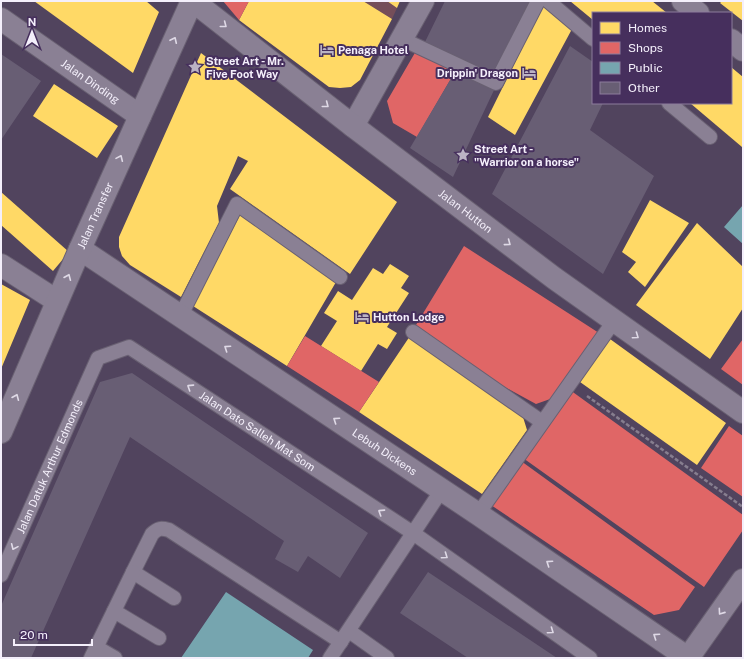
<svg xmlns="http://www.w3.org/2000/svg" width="744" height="659" viewBox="0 0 744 659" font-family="'Public Sans',sans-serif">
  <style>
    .green { fill: #754e59 }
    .homes { fill: #ffd966 }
    .shops { fill: #e06666 }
    .public { fill: #76a5af }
    .building { fill: #685e74 }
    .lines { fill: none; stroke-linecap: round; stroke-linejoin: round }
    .lane-casing { stroke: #696072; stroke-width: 16 }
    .street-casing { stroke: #696072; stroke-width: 24 }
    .secondary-casing { stroke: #696072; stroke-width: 24 }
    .path { stroke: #877e8f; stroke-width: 2.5; stroke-dasharray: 4 2; stroke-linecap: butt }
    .lane { stroke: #8a8094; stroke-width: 14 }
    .street { stroke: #8a8094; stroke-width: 22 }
    .secondary { stroke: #8a8094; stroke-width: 22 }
    .oneway { stroke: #dfd9e6 }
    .labels { text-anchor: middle; stroke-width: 4; stroke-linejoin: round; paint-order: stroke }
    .poi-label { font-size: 11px; font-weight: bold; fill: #f4effb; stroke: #462f5d; text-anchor: start }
    .street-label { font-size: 11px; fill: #f4effb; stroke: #462f5d }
  </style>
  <rect width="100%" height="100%" fill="#51445e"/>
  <path class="green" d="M363,1H387L397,8L392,19Z"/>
  <path class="homes" d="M34,1H146L159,12L133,73Z
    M249,1H363L392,19L360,80L351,87L340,88L329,87L239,20Z
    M387,1H400L397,8Z
    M570,1H652L667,13H593V20Z
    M722,1H743V21L720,3Z
    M543,6L572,29L515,135L488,117Z
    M201,53L397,202L350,274L230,189L248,161L238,156L217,206L219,223L181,297L130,265L122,256L119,247V237Z
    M731,67L743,77V146L742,147L690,103H731Z
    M54,84L118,126L97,158L33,116Z
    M1,192L69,252L53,271L1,225Z
    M650,200L689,223L645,287L628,272L636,262L622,252Z
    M240,215L336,282L287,366L193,306Z
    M697,223L743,267V308L710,359L636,305Z
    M390,264L409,276L401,288L409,293L387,327L397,333L387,349L378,344L361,371L321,346L337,321L324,313L338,291L352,300L373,268L383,274Z
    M1,284L30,300L1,369Z
    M410,336L523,417L527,430L482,494L359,412Z
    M610,339L726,423L697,465L580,382Z"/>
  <path class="shops" d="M223,1H249L239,20Z
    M416,51L456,70L417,137L393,123L387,101Z
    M464,246L599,333L553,398L536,404L499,384L416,325Z
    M305,336L379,382L359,412L287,366Z
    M743,339V385L721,369Z
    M570,390L743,515V530L704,587L523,458Z
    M729,426L743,436V497L701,468Z
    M521,461L695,587L679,610L654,615L491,505Z"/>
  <path class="public" d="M743,205V244L724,227Z
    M226,592L313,650L308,658H181Z"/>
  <path class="building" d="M445,1H531L493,76L424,44Z
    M570,46L593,62V103H603L590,130L654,176L603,274L492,194Z
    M1,54L41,81L1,140Z
    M456,70L495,88L453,177L410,148Z
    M132,373L368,533L340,578L308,556L298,572L275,559L284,541L130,437L31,658H1V606L100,382Z
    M428,572L557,658H468L400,613Z"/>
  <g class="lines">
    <defs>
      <g id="lane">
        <path d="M548,1L593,39"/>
        <path d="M402,39L496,83L538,1"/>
        <path d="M669,103L710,137"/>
        <path d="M180,317L237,204L340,277"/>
        <path d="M413,332L542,422"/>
        <path d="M478,514L614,321"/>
        <path id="s1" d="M1,575L98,358L129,347L413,533L590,658"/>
        <path d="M174,598L133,572L152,534C158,528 161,528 169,530L341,642"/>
        <path d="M114,611L159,638"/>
        <path d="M349,631L387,658"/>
        <path d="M96,647L115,658"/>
        <path d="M91,658L133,572"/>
        <path d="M330,658L441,491"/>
      </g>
      <g id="street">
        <path d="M683,1L698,13"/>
        <path id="s2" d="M1,19L140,116"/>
        <path d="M731,40L743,50"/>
        <path d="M353,126L423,1"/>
        <path id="s3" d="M80,249L478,514L688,658"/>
        <path d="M1,265L57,301"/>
      </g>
      <g id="secondary">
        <path id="s4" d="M193,1L353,126L554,278L743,412"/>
        <path id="s5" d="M1,432L80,249L192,1"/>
        <path d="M688,658L743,580"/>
      </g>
    </defs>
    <use href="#lane" class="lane-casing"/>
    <use href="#street" class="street-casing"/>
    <use href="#secondary" class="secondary-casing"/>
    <path class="path" d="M587,396L743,507"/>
    <use href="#lane" class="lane"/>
    <use href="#street" class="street"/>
    <use href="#secondary" class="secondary"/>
  </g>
  <defs><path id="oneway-chevron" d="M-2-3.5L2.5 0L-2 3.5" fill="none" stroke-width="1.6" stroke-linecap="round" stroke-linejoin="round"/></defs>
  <g class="oneway">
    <use href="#oneway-chevron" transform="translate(224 25) rotate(38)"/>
    <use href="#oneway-chevron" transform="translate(174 40) rotate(-65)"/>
    <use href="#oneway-chevron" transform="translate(326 105) rotate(38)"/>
    <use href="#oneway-chevron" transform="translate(120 158) rotate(-66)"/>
    <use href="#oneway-chevron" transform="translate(508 243) rotate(37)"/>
    <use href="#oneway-chevron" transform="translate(68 277) rotate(-67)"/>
    <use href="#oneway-chevron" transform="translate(636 336) rotate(35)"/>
    <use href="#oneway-chevron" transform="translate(227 348) rotate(-146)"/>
    <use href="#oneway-chevron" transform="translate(190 387) rotate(-147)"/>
    <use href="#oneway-chevron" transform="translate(16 397) rotate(-67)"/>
    <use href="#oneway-chevron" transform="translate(336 420) rotate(-146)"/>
    <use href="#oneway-chevron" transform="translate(381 512) rotate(-147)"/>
    <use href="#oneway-chevron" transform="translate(14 547) rotate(114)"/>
    <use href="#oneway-chevron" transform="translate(445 556) rotate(35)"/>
    <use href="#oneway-chevron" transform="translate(549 563) rotate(-146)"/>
    <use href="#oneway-chevron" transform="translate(721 612) rotate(125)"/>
    <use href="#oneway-chevron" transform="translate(551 631) rotate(35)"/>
    <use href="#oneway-chevron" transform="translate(656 636) rotate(-146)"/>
  </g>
  <defs>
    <symbol id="hotel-bare" viewBox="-9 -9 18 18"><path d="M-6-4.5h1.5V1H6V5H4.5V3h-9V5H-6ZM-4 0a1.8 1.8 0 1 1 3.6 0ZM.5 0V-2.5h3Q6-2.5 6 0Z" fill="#bbb3c4" stroke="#462f5d" stroke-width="2.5" paint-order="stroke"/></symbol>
    <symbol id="sight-bare" viewBox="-9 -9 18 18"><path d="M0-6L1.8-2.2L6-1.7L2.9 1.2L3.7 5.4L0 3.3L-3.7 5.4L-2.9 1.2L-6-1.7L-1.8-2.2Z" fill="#bbb3c4" stroke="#462f5d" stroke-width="2.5" paint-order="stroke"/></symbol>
  </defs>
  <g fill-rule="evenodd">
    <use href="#hotel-bare" x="317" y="40" width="20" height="20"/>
    <use href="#sight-bare" x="185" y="57" width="20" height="20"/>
    <use href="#hotel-bare" x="519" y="63" width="20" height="20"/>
    <use href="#sight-bare" x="453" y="145" width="20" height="20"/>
    <use href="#hotel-bare" x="352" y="307" width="20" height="20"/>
  </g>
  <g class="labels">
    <g class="poi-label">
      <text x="338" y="54">Penaga Hotel</text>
      <text x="206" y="65">Street Art - Mr.<tspan x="206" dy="13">Five Foot Way</tspan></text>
      <text x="518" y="77" text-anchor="end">Drippin' Dragon</text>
      <text x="474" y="153">Street Art -<tspan x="474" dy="13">"Warrior on a horse"</tspan></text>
      <text x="373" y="321">Hutton Lodge</text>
    </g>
    <g class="street-label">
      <text dy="4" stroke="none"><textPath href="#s2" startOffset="109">Jalan Dinding</textPath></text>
      <text dy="4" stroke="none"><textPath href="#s4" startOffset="344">Jalan Hutton</textPath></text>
      <text dy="4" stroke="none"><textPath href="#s5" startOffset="236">Jalan Transfer</textPath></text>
      <text dy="4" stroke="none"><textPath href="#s1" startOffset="424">Jalan Dato Salleh Mat Som</textPath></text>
      <text dy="4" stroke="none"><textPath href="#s3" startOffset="366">Lebuh Dickens</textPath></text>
      <text dy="4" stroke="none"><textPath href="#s1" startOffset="119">Jalan Datuk Arthur Edmonds</textPath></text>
    </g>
  </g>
  <rect width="744" height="659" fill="none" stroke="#f4effb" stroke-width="4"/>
  <rect x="592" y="12" width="140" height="92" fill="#462f5d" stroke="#8c7c9c"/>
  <rect x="600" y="22" width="20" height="12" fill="#ffd966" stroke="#8c7c9c"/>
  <text x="628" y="32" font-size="12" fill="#f4effb">Homes</text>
  <rect x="600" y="42" width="20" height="12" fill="#e06666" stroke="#8c7c9c"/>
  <text x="628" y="52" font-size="12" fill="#f4effb">Shops</text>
  <rect x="600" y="62" width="20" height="12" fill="#76a5af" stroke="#8c7c9c"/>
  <text x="628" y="72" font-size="12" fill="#f4effb">Public</text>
  <rect x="600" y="82" width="20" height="12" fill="#685e74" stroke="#8c7c9c"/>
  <text x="628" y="92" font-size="12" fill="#f4effb">Other</text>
  <g transform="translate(32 32)" stroke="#462f5d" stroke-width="3" paint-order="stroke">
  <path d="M0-3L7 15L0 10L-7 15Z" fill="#f4effb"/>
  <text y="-6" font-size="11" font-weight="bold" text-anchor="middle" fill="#f4effb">N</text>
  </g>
  <path d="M14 639v6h78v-6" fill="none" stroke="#f4effb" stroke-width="2"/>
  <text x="20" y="639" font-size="12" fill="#f4effb" stroke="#462f5d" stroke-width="3" paint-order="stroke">20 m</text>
</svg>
